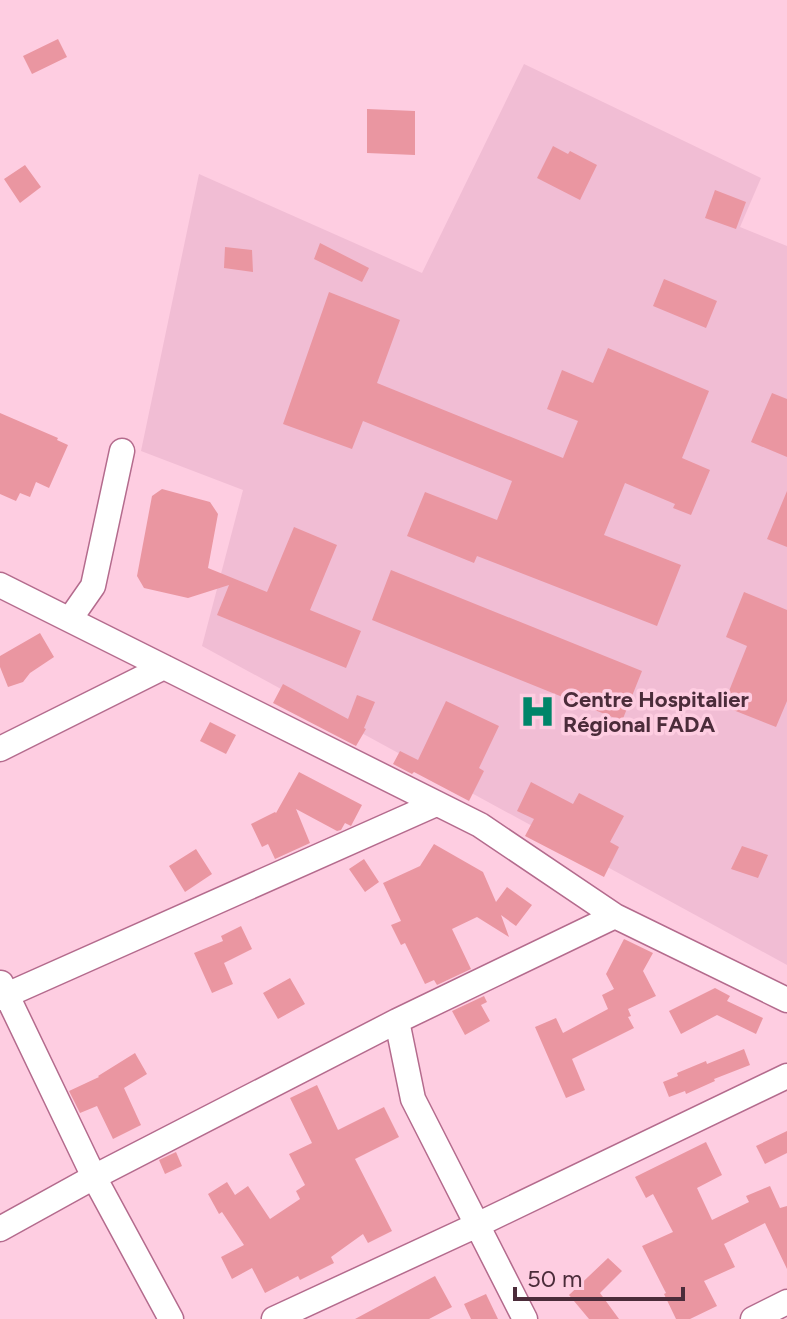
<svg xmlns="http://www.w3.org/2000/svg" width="787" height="1319" viewBox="0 0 787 1319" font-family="Figtree,sans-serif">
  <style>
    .built { fill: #f1bdd4 }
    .building { fill: #ea96a1 }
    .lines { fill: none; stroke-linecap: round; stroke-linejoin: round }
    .minor-casing { stroke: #b46b8d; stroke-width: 27 }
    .minor { stroke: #fff; stroke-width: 24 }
    .labels { text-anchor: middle; stroke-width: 7; stroke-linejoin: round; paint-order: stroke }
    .poi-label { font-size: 22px; font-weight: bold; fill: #4b2c3a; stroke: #fecde1; text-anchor: start }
  </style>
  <rect width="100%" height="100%" fill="#fecde1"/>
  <path class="built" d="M524,64L761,178L740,227L787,246V965L202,646L243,490L141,451L199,174L422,273Z"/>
  <path class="building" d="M58,39L67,57L32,74L23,56Z
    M367,109L415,111V155L367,153Z
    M553,146L568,154L570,151L597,165L580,200L537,178Z
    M25,165L41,187L20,203L4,179Z
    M715,190L746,202L736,229L705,218Z
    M320,243L369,268L362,282L314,259Z
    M225,247L252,250L253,272L224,268Z
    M664,279L717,301L706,328L653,306Z
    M329,292L400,320L377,383L563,458L578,421L547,409L562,370L593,383L608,348L709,391L682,458L710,470L691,515L673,508L675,504L625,483L604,535L681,565L657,626L477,556L474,563L407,536L425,492L497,520L512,481L363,421L352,449L283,424Z
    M772,393L787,399V457L751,442Z
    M0,413L58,438L57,440L68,445L49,488L36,482L30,497L20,493L16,501L0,494Z
    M162,489L210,502L218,514L208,568L267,592L294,527L337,545L310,610L361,631L346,668L217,615L229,585L188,598L144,588L137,576L152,496Z
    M787,491V547L767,539Z
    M391,570L642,671L622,721L372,620Z
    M744,592L787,610V701L776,727L723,706L747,646L726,637Z
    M40,633L54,657L30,673L23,682L8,687L0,667V656Z
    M283,684L348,719L357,695L375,702L364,728L366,729L356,746L273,703Z
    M446,701L499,726L479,768L484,771L469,801L414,772L412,774L393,764L400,751L418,760Z
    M210,722L236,735L226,754L200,741Z
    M299,772L362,805L351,826L345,823L341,830L337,831L296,809L310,843L275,859L268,844L262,847L251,824L275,812L276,813Z
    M531,782L573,804L579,793L624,816L610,842L619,847L604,877L525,836L534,819L517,811Z
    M434,844L483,872L496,902L507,887L532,905L516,926L501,915L509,937L477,917L452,929L471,969L437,985L434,980L425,984L405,943L401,945L391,925L401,921L383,883L420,866Z
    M742,846L768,855L758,878L731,869Z
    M196,849L212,874L185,892L169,866Z
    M364,859L379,882L365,892L349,869Z
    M241,926L252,949L224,963L233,984L212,993L194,953L223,941L221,936Z
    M624,939L653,953L643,971L656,996L628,1009L631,1016L628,1017L634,1028L572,1059L585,1090L566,1098L535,1027L556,1018L563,1033L608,1009L602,995L614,989L606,974Z
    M290,978L305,1004L278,1019L263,993Z
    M715,988L730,996L727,1001L763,1018L756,1034L717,1015L681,1034L669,1011Z
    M484,996L487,1002L481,1005L490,1021L465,1035L452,1011Z
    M744,1049L750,1065L714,1079L715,1081L686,1094L685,1091L669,1097L663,1082L678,1076L677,1073L706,1061L707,1064Z
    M135,1053L147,1074L124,1088L141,1125L113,1139L97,1106L80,1113L69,1091L99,1077L98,1076Z
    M317,1085L338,1130L384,1107L399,1137L355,1159L392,1231L368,1243L363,1234L331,1257L334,1263L300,1280L298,1276L265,1293L252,1268L232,1279L221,1257L244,1245L222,1212L219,1214L208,1194L227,1182L235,1195L248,1186L270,1219L300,1199L296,1191L305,1185L289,1154L312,1143L290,1098Z
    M787,1131V1153L765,1164L756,1146Z
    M706,1142L722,1175L697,1188L712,1220L749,1202L746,1196L770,1186L780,1208L787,1206V1269L765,1223L724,1244L735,1267L704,1281L717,1306L690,1319H676L664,1294L666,1293L642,1246L673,1232L653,1194L646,1198L635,1177Z
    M176,1152L182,1166L165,1174L159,1160Z
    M608,1258L622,1271L600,1293L619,1319H589L569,1295Z
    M435,1276L452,1307L429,1319H355Z
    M486,1294L498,1319H471L464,1304Z"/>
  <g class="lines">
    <defs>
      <path id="minor" d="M0,585L480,825L615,916L787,1000
        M70,619L93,586L122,451
        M0,749L164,667
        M1,983L94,1177L171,1319
        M0,998L436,804
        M397,1021L413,1099L525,1319
        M0,1229L94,1177L397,1021L615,916
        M274,1319L477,1225L787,1076
        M753,1319L787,1302"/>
    </defs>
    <use href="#minor" class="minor-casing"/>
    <use href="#minor" class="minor"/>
  </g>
  <defs>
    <symbol id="hospital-bare" viewBox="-9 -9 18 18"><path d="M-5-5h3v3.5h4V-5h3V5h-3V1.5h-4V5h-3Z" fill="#008569" stroke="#fecde1" stroke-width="2.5" paint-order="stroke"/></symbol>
  </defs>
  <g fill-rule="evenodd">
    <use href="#hospital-bare" x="512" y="686" width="51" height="51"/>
  </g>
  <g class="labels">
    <g class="poi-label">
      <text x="563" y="707">Centre Hospitalier<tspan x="563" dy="25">Régional FADA</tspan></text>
    </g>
  </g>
  <path d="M515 1287v12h168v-12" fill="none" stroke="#4b2c3a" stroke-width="4"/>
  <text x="527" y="1287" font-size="24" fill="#4b2c3a" stroke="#fecde1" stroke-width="6" paint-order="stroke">50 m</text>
</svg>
